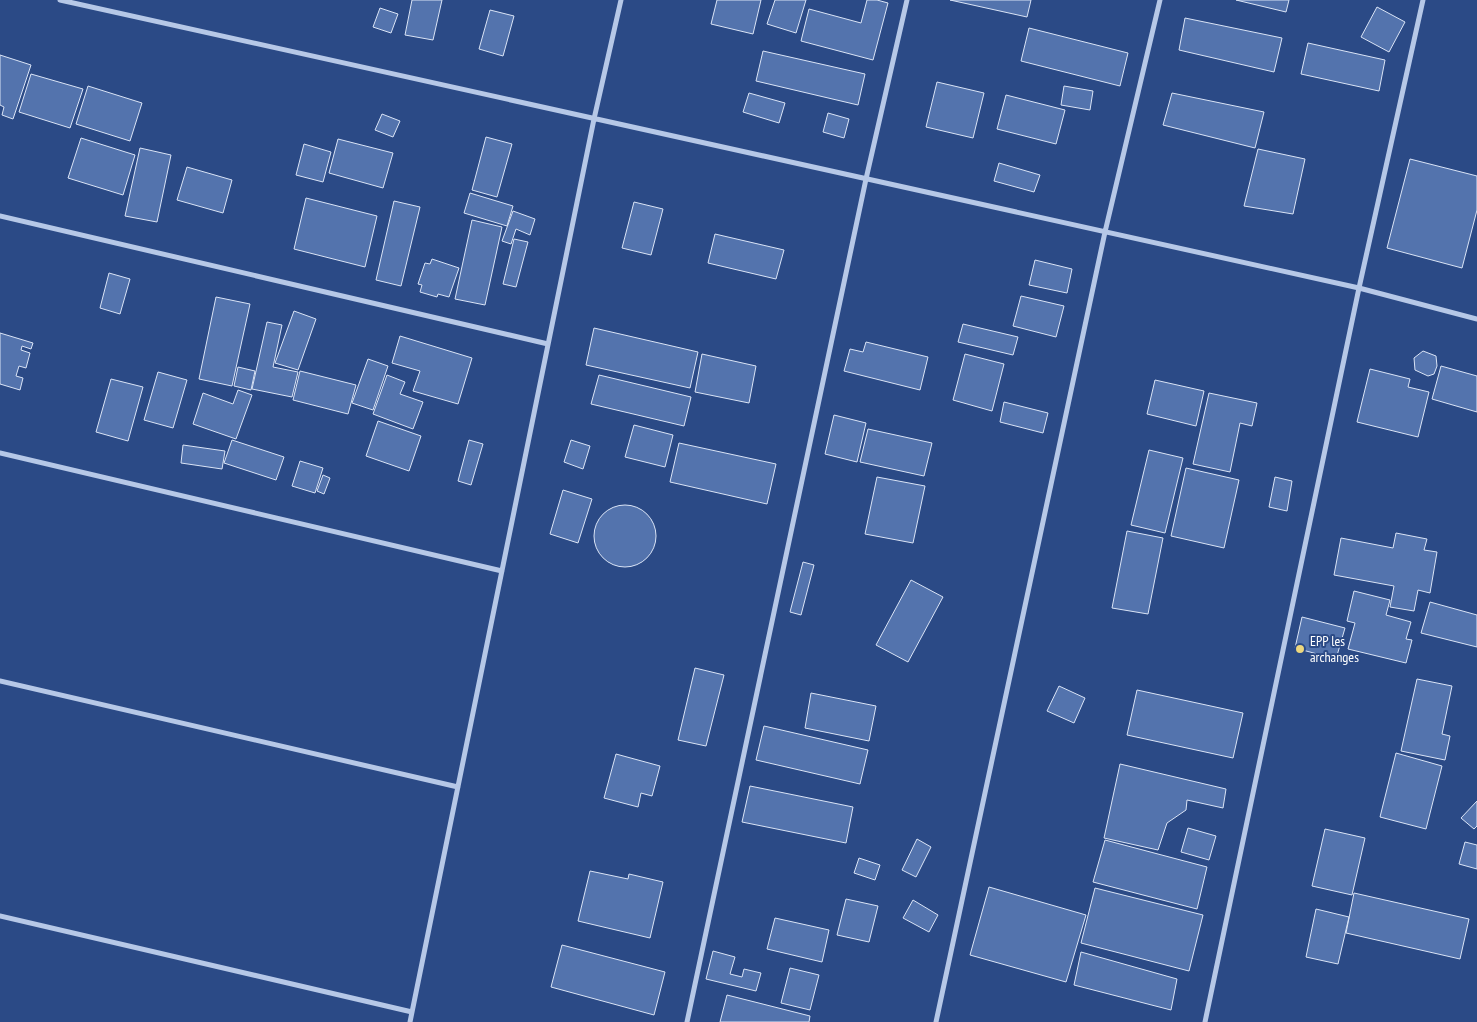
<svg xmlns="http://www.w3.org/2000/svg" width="1477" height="1022" viewBox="0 0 1477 1022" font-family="'PT Sans Narrow',sans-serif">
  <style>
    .building { fill: #5373ad; stroke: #dae4f6 }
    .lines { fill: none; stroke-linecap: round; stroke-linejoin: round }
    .street { stroke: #b6c8e7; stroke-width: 5 }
    .poi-dot { fill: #edd77e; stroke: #2b4a86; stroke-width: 2 }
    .labels { text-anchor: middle; stroke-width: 4; stroke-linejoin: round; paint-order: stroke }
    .poi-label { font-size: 14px; fill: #fff; stroke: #2b4a86; text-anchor: start }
  </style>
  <rect width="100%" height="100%" fill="#2b4a86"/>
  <path class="building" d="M412,0H442L433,40L405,35Z
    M717,0H761L753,34L711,24Z
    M775,0H806L796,33L767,24Z
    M867,0H877L888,3L873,60L801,41L809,9L861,23Z
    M950,0H1031L1027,17Z
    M1236,0H1289L1286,12Z
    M1377,7L1405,22L1389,52L1361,37Z
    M380,8L398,14L391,33L373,27Z
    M490,10L514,16L503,56L479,49Z
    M1185,18L1282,38L1274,72L1179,50Z
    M1029,28L1128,53L1120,86L1021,61Z
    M1308,43L1385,60L1379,91L1301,74Z
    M763,51L865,74L858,105L756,81Z
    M0,55L31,65L13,119L2,115L4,107L0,105Z
    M31,74L83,89L70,128L19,112Z
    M937,82L984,93L973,138L926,127Z
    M88,86L142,103L130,141L76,124Z
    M1064,86L1093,91L1090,110L1061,105Z
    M749,93L785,103L779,123L743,112Z
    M1172,93L1264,112L1255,148L1163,125Z
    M1006,95L1065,110L1056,144L997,129Z
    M828,113L849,119L844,138L823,132Z
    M382,114L400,121L393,137L375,130Z
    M486,137L512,144L497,197L472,190Z
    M81,138L135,155L123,195L68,178Z
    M338,139L393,153L383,188L329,173Z
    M304,144L331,152L323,182L296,175Z
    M140,148L171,155L157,222L125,216Z
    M1258,149L1305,159L1293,214L1244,206Z
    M1410,159L1477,176V210L1462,268L1387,248Z
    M999,163L1040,175L1034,192L994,181Z
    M187,167L232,180L223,213L177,200Z
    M470,193L513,206L507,226L464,213Z
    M306,198L377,216L365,267L294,249Z
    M394,201L420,207L401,286L376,280Z
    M634,202L663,209L651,255L622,248Z
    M513,211L535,219L530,235L516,229L511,244L502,241Z
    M472,220L502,227L485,305L455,299Z
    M715,234L784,250L776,279L708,263Z
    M514,239L528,242L516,287L503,284Z
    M432,259L459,268L449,297L438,294L437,297L420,292L422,285L418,284L425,263L430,264Z
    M1035,260L1072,269L1067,293L1029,285Z
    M109,273L130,279L120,314L100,308Z
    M1021,296L1064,306L1056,337L1013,326Z
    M216,297L250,304L232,386L199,379Z
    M294,311L316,319L298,370L275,363Z
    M267,322L282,325L273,367L298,372L292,397L252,389Z
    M963,324L1018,337L1013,355L958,342Z
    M594,328L698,352L690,388L586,365Z
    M0,333L33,343L31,349L22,346L21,350L30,353L26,368L19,366L16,376L23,378L20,390L0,384Z
    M400,336L472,358L458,404L413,391L420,371L392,363Z
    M866,342L928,357L920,390L844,371L850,349L863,352Z
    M1423,351L1436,356L1437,366L1434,374L1428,376L1415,370L1414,358Z
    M702,354L756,366L749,403L695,392Z
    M965,354L1004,364L992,411L953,400Z
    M368,359L388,366L373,410L352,403Z
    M1441,366L1477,376V412L1432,399Z
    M238,367L255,371L251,390L234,386Z
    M1370,369L1410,379L1408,387L1429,392L1418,437L1357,422Z
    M300,371L356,385L348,414L293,400Z
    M158,372L187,380L173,428L144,420Z
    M387,375L405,382L400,394L423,402L413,429L373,414Z
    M599,375L691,397L684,426L591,404Z
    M111,379L143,387L128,441L96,432Z
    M1155,380L1204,391L1196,426L1147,414Z
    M238,390L252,395L236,439L193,424L203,393L233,404Z
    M1209,393L1257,403L1252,426L1240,423L1230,472L1193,464Z
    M1004,402L1048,413L1043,433L1000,422Z
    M834,415L866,423L857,462L825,454Z
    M378,421L421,436L409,471L366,456Z
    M634,425L673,435L665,467L625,457Z
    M868,429L932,443L924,476L860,462Z
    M232,440L284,457L276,480L224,463Z
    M469,440L483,444L471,485L458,481Z
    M571,440L590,446L583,469L564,462Z
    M679,443L776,464L767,504L670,482Z
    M183,445L225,451L222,469L181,463Z
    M1149,450L1183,458L1165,533L1131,525Z
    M300,461L323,468L315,493L292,486Z
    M1186,468L1239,480L1224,548L1171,536Z
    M323,475L330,478L324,494L317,491Z
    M877,477L925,486L913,543L865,534Z
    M1275,477L1292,481L1287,511L1269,507Z
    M563,490L592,499L578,543L550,534Z
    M594 536a31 31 0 1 1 62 0a31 31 0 1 1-62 0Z
    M1127,531L1163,538L1148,614L1112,608Z
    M1396,533L1427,539L1424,550L1437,552L1430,593L1418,590L1414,611L1390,607L1394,586L1334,575L1341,538L1393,548Z
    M803,562L814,565L801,615L790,612Z
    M911,580L943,597L908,662L876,645Z
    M1354,591L1390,600L1386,615L1411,622L1406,639L1412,640L1406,663L1348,649L1355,623L1347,621Z
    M1430,602L1477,615V647L1421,633Z
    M1302,617L1345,628L1336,659L1295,648Z
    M695,668L724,675L706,746L678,740Z
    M1417,679L1452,686L1442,734L1450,736L1445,760L1401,751Z
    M1059,686L1085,698L1074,723L1047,711Z
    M1137,690L1243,713L1233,758L1127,735Z
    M811,693L876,706L869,741L805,728Z
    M764,726L868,750L860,784L756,760Z
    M1396,753L1442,766L1426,829L1380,817Z
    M616,754L660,766L652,796L641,793L638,807L604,798Z
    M1120,764L1226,789L1223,808L1187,800L1186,810L1167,823L1158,850L1104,838Z
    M750,786L853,807L846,843L742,822Z
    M1477,801V826L1474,829L1461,818Z
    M1188,828L1216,836L1209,860L1181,852Z
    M1325,829L1365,838L1352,895L1312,886Z
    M917,839L931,847L916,877L902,870Z
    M1105,840L1207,867L1197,909L1093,882Z
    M1465,842L1477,845V869L1459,864Z
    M859,858L880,865L875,880L854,873Z
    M590,871L628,879L629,874L663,882L650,938L578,921Z
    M989,887L1086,915L1066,982L970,955Z
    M1095,888L1203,915L1189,971L1081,943Z
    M1354,893L1469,919L1460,959L1346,933Z
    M846,899L878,906L869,942L837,935Z
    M913,900L938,915L929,932L903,918Z
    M1316,909L1349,917L1338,964L1306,957Z
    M775,918L829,930L822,962L767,949Z
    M562,945L665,972L654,1015L551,987Z
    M713,951L735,957L730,974L742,977L744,969L761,973L756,991L706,979Z
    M1081,952L1177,979L1171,1010L1074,985Z
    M790,968L819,975L810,1010L781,1003Z
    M727,995L810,1016L809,1022H720Z"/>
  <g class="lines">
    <path class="street" d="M60,0L1359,288L1477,319
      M0,216L548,344
      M0,453L502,571
      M0,681L458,787
      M0,916L412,1012
      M410,1022L594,119L621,0
      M687,1022L866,179L907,0
      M936,1022L1105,232L1160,0
      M1205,1022L1359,288L1423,0"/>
  </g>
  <circle class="poi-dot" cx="1300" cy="649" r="5"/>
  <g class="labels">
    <g class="poi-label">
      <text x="1310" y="646">EPP les<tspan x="1310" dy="16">archanges</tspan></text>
    </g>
  </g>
</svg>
